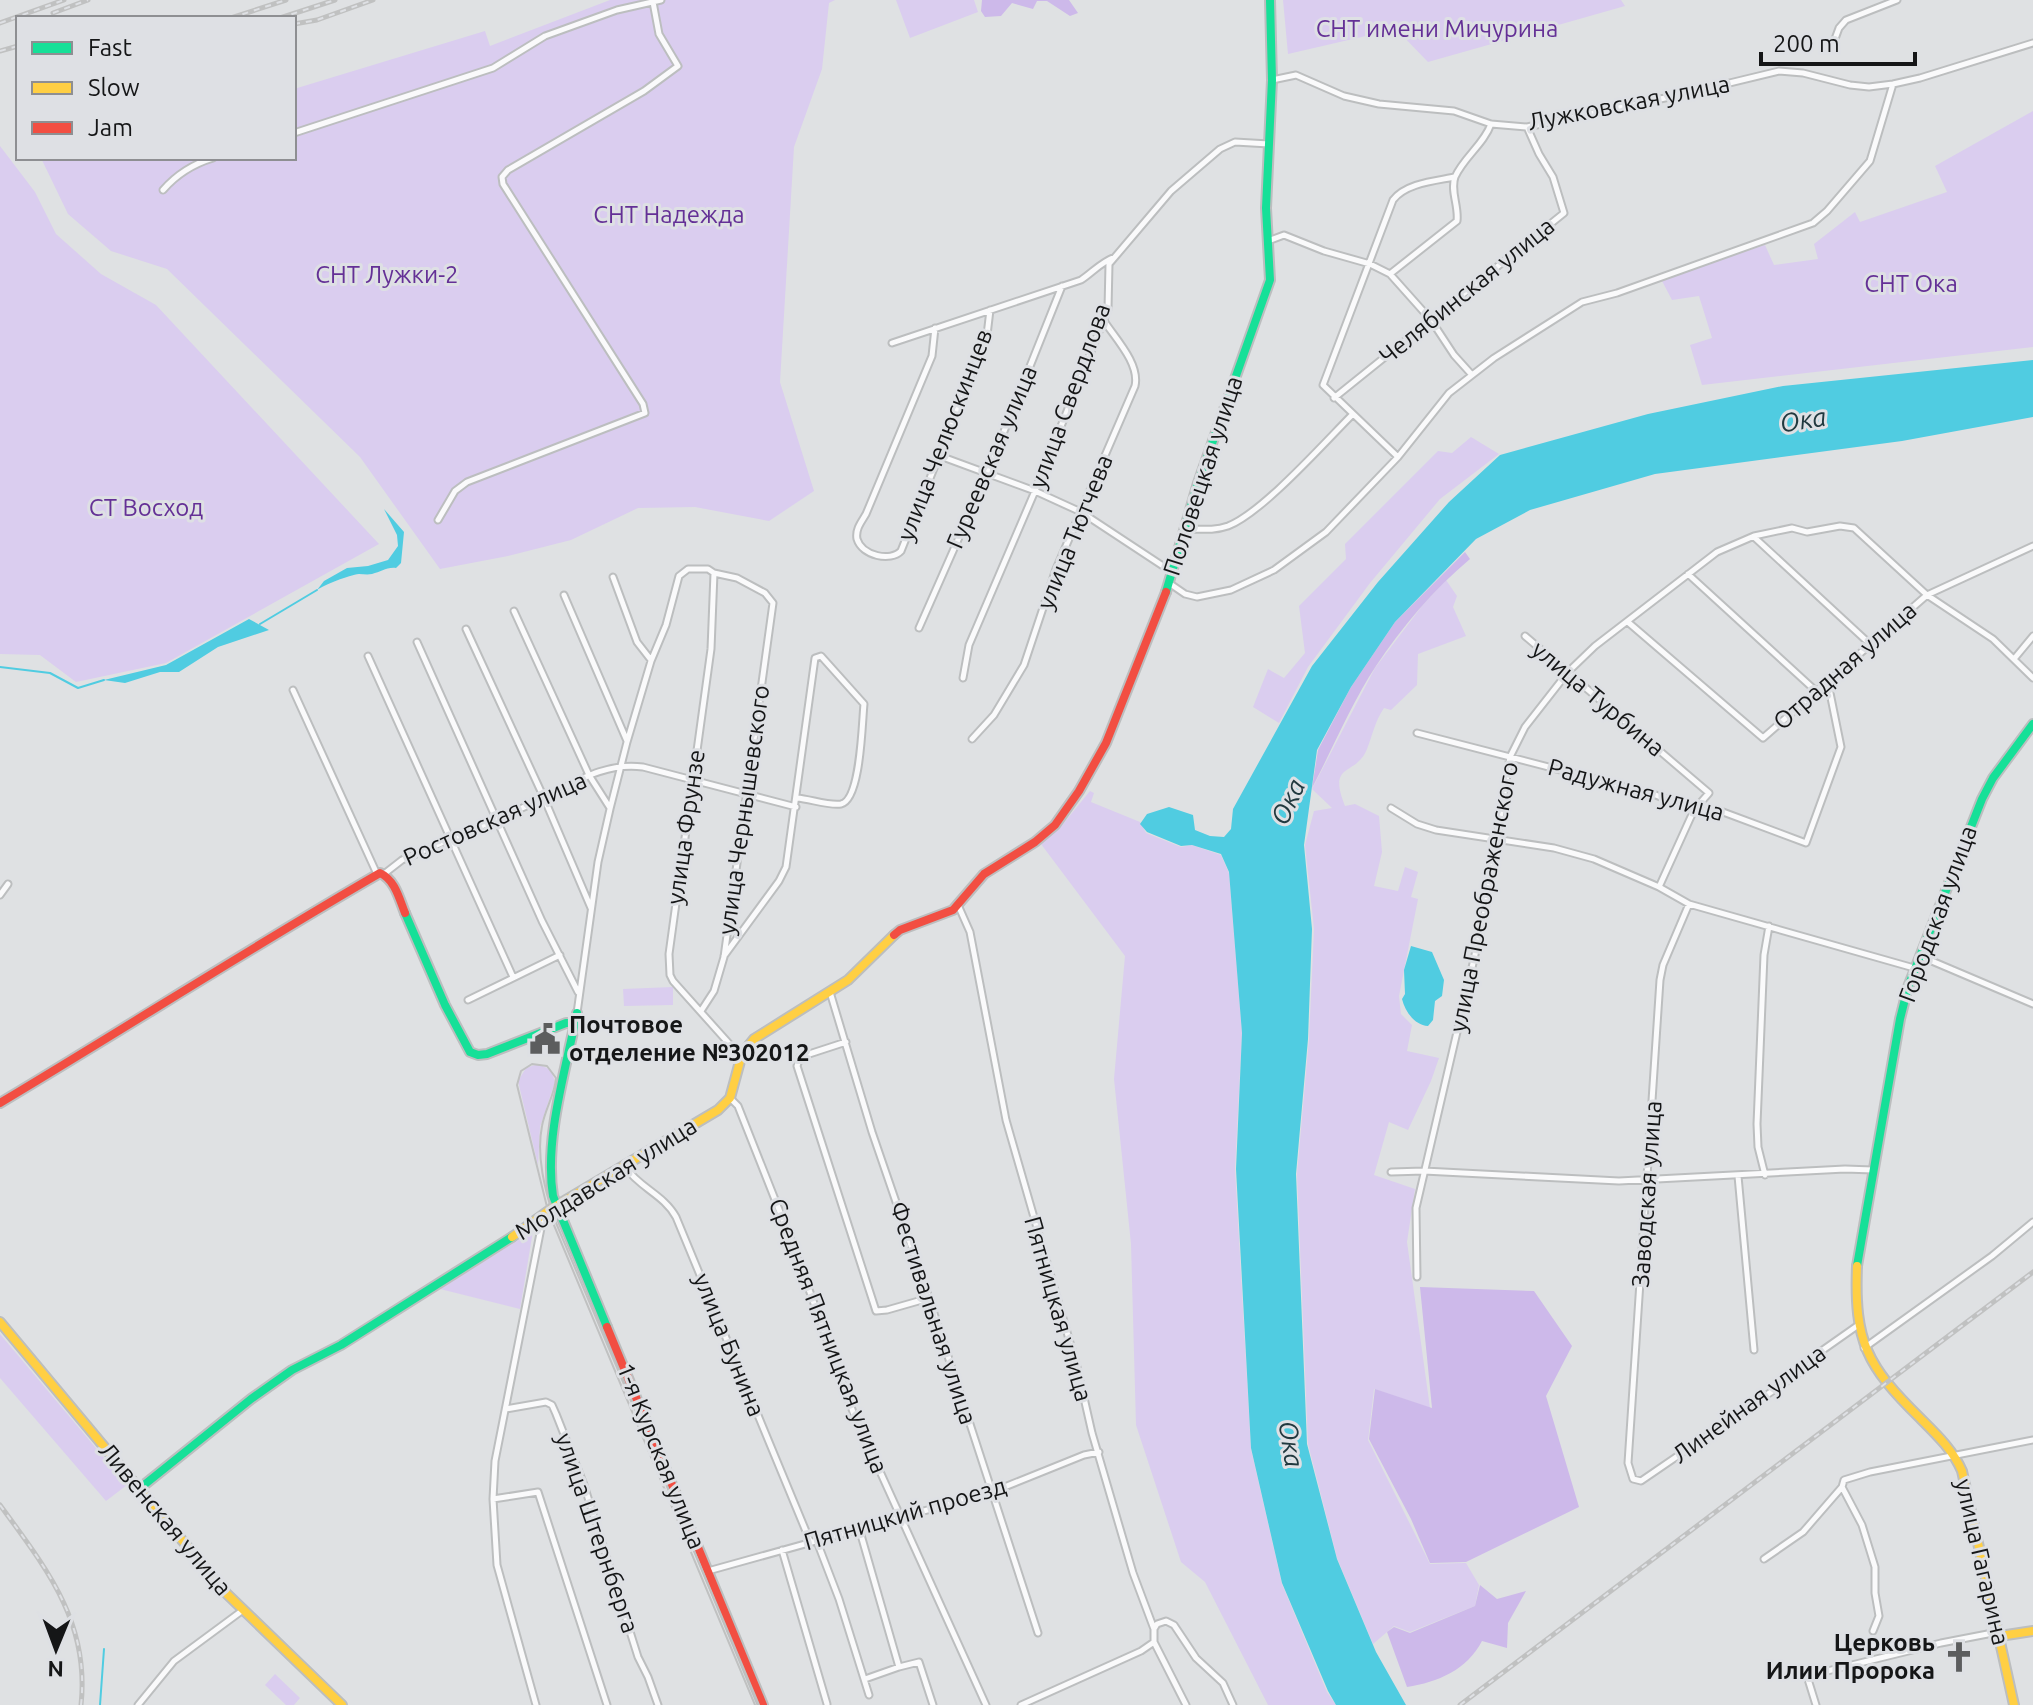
<svg xmlns="http://www.w3.org/2000/svg" width="2033" height="1705" viewBox="0 0 2033 1705" font-family="Ubuntu,sans-serif">
  <style>
    .green { fill: #dacdef }
    .forest { fill: #cdb9ea }
    .water { fill: #50cce1 }
    .lines { fill: none; stroke-linecap: round; stroke-linejoin: round }
    .stream { stroke: #50cce1; stroke-width: 2 }
    .street-casing { stroke: #bcbebf; stroke-width: 9 }
    .fast-casing { stroke: #bcbebf; stroke-width: 12 }
    .slow-casing { stroke: #bcbebf; stroke-width: 12 }
    .jam-casing { stroke: #bcbebf; stroke-width: 12 }
    .street { stroke: #fafafb; stroke-width: 5 }
    .fast { stroke: #16e098; stroke-width: 8 }
    .slow { stroke: #ffcf43; stroke-width: 8 }
    .jam { stroke: #f24e42; stroke-width: 8 }
    .tram { stroke: #c0c1c1; stroke-width: 2 }
    .rail-casing { stroke: #c0c1c1; stroke-width: 5 }
    .rail { stroke: #dee0e4; stroke-width: 2; stroke-dasharray: 6; stroke-linecap: butt }
    .labels { text-anchor: middle; stroke-width: 6; stroke-linejoin: round; paint-order: stroke }
    .park-label { font-size: 24px; fill: #643096; stroke: #dee0e4 }
    .street-label { font-size: 24px; fill: #151617; stroke: #dee0e4 }
    .poi-label { font-size: 24px; font-weight: bold; fill: #151617; stroke: #dee0e4; text-anchor: start }
    .water-label { font-size: 26px; font-style: italic; fill: #21393f; stroke: #dee0e4 }
  </style>
  <rect width="100%" height="100%" fill="#dfe1e3"/>
  <path class="green" d="M610,0H835L829,3L822,69L794,147L780,382L814,491L769,521L695,507L638,508L571,540L508,556L440,569L360,457L167,269L111,251L68,214L41,158H294V89L485,31L490,46Z
    M896,0H974L978,12L910,38Z
    M1283,0H1621L1625,6L1428,62L1396,29L1288,54Z
    M2033,111V347L1702,385L1690,345L1712,338L1699,296L1672,300L1661,279L1765,245L1774,265L1818,259L1814,244L1855,212L1860,222L1947,192L1935,166Z
    M0,146L35,192L56,234L101,274L156,305L379,544L166,663L76,682L40,655L0,654Z
    M1471,437L1499,454L1440,499L1370,583L1308,667L1279,723L1253,707L1268,669L1284,678L1305,653L1299,606L1346,559L1345,544L1438,451L1452,453Z
    M1446,580L1457,596L1453,607L1466,636L1418,654L1417,685L1391,710L1384,708C1375,721 1373,734 1367,749C1356,777 1327,761 1345,806L1355,804L1379,816L1382,852L1374,886L1398,891L1405,867L1418,872L1411,897L1418,899L1399,996L1401,1014L1412,1025L1407,1051L1439,1058L1431,1081L1408,1130L1389,1122L1374,1175L1415,1189L1407,1242L1430,1408L1374,1389L1368,1440L1430,1564L1466,1563L1479,1585L1475,1606L1410,1632L1394,1626L1373,1644L1337,1558L1308,1444L1297,1174L1309,1039L1314,929L1305,845L1314,811L1332,808L1312,789L1375,668L1422,606Z
    M1090,791L1094,793L1091,802L1140,822L1146,833L1181,847L1192,845L1221,855L1229,873L1242,1033L1235,1169L1251,1449L1282,1584L1327,1692L1336,1705H1268L1205,1582L1181,1562L1136,1425L1131,1244L1114,1079L1125,956L1041,844L1063,824Z
    M673,987V1005L624,1006L623,989Z
    M538,1064L551,1070L555,1082L540,1127L538,1165L518,1081L526,1068Z
    M533,1231L520,1309L440,1289Z
    M0,1334L127,1485L106,1501L0,1378Z
    M275,1674L300,1698L294,1705H286L265,1685Z"/>
  <path class="forest" d="M982,0H1069L1078,13L1070,16L1047,1H1037L1033,9L1012,3L1001,16L985,17L981,11Z
    M1465,552L1470,559C1433,590 1402,627 1376,666C1351,704 1333,748 1312,788L1318,750L1351,687L1395,622Z
    M1420,1287L1534,1291L1572,1346L1546,1396L1579,1507L1466,1562L1430,1563L1411,1519L1369,1439L1375,1389L1432,1408Z
    M1480,1585L1497,1599L1526,1591L1508,1623L1507,1648L1482,1641C1467,1670 1438,1682 1407,1687L1387,1632L1394,1627L1410,1633L1475,1606Z"/>
  <path class="water" d="M2033,360V417L1902,441L1655,474L1530,510L1476,539L1395,622L1351,687L1317,750L1304,845L1312,929L1308,1039L1296,1174L1307,1444L1337,1559L1376,1652L1406,1705H1336L1328,1691L1282,1583L1251,1448L1236,1169L1242,1033L1229,872L1221,854L1192,845L1181,846L1147,832L1140,824L1147,814L1169,807L1193,815L1195,830L1210,836L1224,837L1231,829L1233,809L1312,666L1378,582L1449,502L1500,455L1648,414L1783,386Z
    M384,509L404,532L401,563L396,568C386,567 381,572 372,574C367,575 363,574 359,574C349,575 324,585 317,590L324,581L347,568L368,566L388,560L398,546L397,535Z
    M249,619L269,630L218,647L179,672H160L125,683L104,680L166,665Z
    M1411,946L1432,952L1444,980L1442,996L1435,1001L1433,1020L1428,1026C1414,1025 1405,1011 1402,999L1405,994L1404,970Z"/>
  <g class="lines">
    <path class="stream" d="M260,624L317,590
      M0,667L50,673L78,688L104,680
      M100,1705L104,1649"/>
    <defs>
      <path id="street" d="M1832,47L1839,28L1846,20L1897,0
        M1272,80L1296,75L1344,96L1379,104L1454,111L1491,124L1527,127L1684,94L1779,71L1803,73L1850,85L1869,87L1893,84L1920,78L2033,43
        M294,133L493,68L545,36L617,10L661,0
        M163,190C177,174 193,164 213,158
        M1268,241L1284,235L1324,251L1370,264L1390,274L1431,320L1454,355L1472,375
        M1390,274L1457,221C1459,206 1450,191 1455,177C1464,157 1484,144 1491,124
        M935,328L932,356L866,514C862,521 855,529 857,539C862,556 891,562 901,551L987,335L990,310
        M892,343L1081,280C1093,272 1101,262 1115,257
        M1334,398L1564,213L1553,177L1539,154L1527,127
        M940,456L1035,491L1081,512L1172,572
        M1398,457L1323,385L1393,200C1406,183 1435,181 1455,177
        M438,520L455,491L467,482L645,413L643,404L503,184L502,177L508,170L644,91L678,66L659,34L653,2
        M1185,529C1200,529 1214,531 1228,526C1262,513 1324,443 1352,415
        M1754,537L1871,645
        M714,573L711,649L669,954L670,975L673,981L733,1048L742,1054
        M1688,574L1817,692
        M613,577L637,642L651,660
        M1169,583L1185,594L1197,597L1231,590L1274,570L1326,532L1398,457L1449,393L1494,358L1582,302L1617,293L1813,223L1827,211L1870,161L1893,84
        M564,595L627,741
        M514,611L589,775L610,808
        M1629,623L1763,738L1927,595L2033,546
        M919,628L987,474L1062,286
        M466,629L544,798L591,908
        M1525,636L1709,793L1694,810L1659,887
        M417,642L542,921L578,992
        M368,656L513,977
        M2014,659L2033,636
        M963,678L969,645L1035,491L1108,309L1109,264L1171,191L1220,149L1235,142L1269,144
        M293,690L377,874
        M1417,733L1653,794L1694,810L1723,812L1806,843L1841,747L1828,683
        M972,739L994,715L1024,665L1056,569L1135,386C1140,364 1116,339 1104,321
        M1391,808L1417,824L1436,830L1554,848L1594,859L1659,887L1689,904L1914,968
        M384,874L402,860C446,841 490,823 533,803C569,787 602,761 643,767L796,807
        M0,895L8,884
        M1689,904L1663,965L1660,980L1628,1463L1633,1479L1641,1481L1809,1366L1820,1352L1857,1326
        M958,905L970,932L1006,1120L1077,1367L1092,1433L1133,1573L1154,1629V1642L1186,1705
        M724,956L779,881L786,867L815,658L821,656L864,704C862,722 861,800 841,804C829,806 810,799 797,798
        M1920,956L2033,1004
        M830,992L872,1132L929,1298L1038,1633
        M468,1000L560,955
        M577,1013L598,862L610,809L627,742L651,661L666,625L679,576L688,569H708L714,573L737,578L765,593L773,603L724,957L714,991L701,1011
        M846,1042L800,1057L797,1066L876,1311L887,1310L929,1298
        M730,1098L738,1106L793,1245L853,1412L986,1705
        M625,1167C640,1188 664,1195 676,1217L810,1541
        M1391,1172L1424,1171L1619,1181L1845,1169L1873,1170
        M1765,1175L1758,1147L1757,1124L1764,955L1769,926
        M1738,1176L1754,1350
        M1417,1277L1416,1208L1484,916L1510,757L1525,727L1568,672L1595,646L1717,552L1754,536L1792,528L1807,532L1840,526L1854,528L1927,595L1993,639L2033,678
        M1864,1348L1992,1256L2033,1222
        M506,1409L546,1402L552,1405L556,1414L584,1485L638,1657L648,1677L658,1705
        M1842,1487L1862,1525L1875,1567V1593L1879,1616L1873,1631
        M493,1499L538,1492L607,1705
        M859,1528L899,1667L919,1662L933,1705
        M816,1539L839,1599L869,1695
        M782,1550L827,1704
        M1764,1559L1803,1532L1842,1487L1844,1480L1870,1472L2033,1440
        M708,1571L992,1492L1084,1455L1099,1452
        M1154,1629L1157,1624L1166,1621L1174,1625L1196,1658L1223,1683L1233,1705
        M865,1679L899,1667
        M138,1705L174,1661L243,1610
        M536,1705L497,1565L493,1499L495,1461L543,1218
        M1021,1705L1141,1651L1154,1642
        M1816,1705L1807,1676L1941,1643L1998,1632"/>
      <path id="fast" d="M1166,592L1198,483L1270,280L1266,208L1272,80L1270,0
        M405,913L445,1005L470,1052L478,1055L487,1054L566,1023H576
        M577,1013C566,1069 544,1139 553,1196L607,1327
        M1857,1266L1900,1019L1908,987L1982,799L1993,778L2033,724
        M139,1489L251,1399L292,1370L341,1345L512,1237"/>
      <path id="slow" d="M512,1237L551,1209L718,1110L730,1098L742,1054L754,1039L848,980L894,935
        M1857,1266C1854,1342 1867,1366 1920,1418C1936,1434 1953,1450 1962,1471L2014,1705
        M0,1322L227,1594L342,1705
        M2000,1636L2033,1631"/>
      <path id="jam" d="M894,935L900,930L953,910L984,874L1035,842L1055,825L1079,791L1106,743L1166,592
        M0,1103C127,1027 252,947 380,873C395,880 399,898 405,913
        M607,1327L763,1705"/>
    </defs>
    <use href="#street" class="street-casing"/>
    <use href="#fast" class="fast-casing"/>
    <use href="#slow" class="slow-casing"/>
    <use href="#jam" class="jam-casing"/>
    <use href="#street" class="street"/>
    <use href="#fast" class="fast"/>
    <use href="#slow" class="slow"/>
    <use href="#jam" class="jam"/>
    <path class="tram" d="M755,1705L548,1211L517,1085L521,1071L532,1064L547,1066L556,1078C555,1094 545,1109 542,1126C536,1156 545,1190 554,1218L759,1705"/>
    <defs>
      <path id="rail" d="M53,13L88,0
        M231,18L286,0
        M280,18L335,0
        M0,23L64,0
        M294,24L317,20L373,0
        M0,51L18,46
        M0,1505C46,1568 90,1622 81,1705
        M1460,1705L2033,1272"/>
    </defs>
    <use href="#rail" class="rail-casing"/>
    <use href="#rail" class="rail"/>
  </g>
  <defs>
    <symbol id="civic-bare" viewBox="-9 -9 18 18"><path d="M-.6-6.5H3V-4.5H.6V-3L4-1V1h2V6H-6V1h2V-1L-.6-3ZM-1.2 2.5V6h2.4V2.5Z" fill="#5c5d5e" stroke="#dee0e4" stroke-width="2.5" paint-order="stroke"/></symbol>
    <symbol id="church-bare" viewBox="-9 -9 18 18"><path d="M-1.2-6h2.4v3.5h3.3v2.4h-3.3V6h-2.4V-.1h-3.3v-2.4h3.3Z" fill="#5c5d5e" stroke="#dee0e4" stroke-width="2.5" paint-order="stroke"/></symbol>
  </defs>
  <g fill-rule="evenodd">
    <use href="#civic-bare" x="523" y="1017" width="44" height="44"/>
    <use href="#church-bare" x="1937" y="1635" width="44" height="44"/>
  </g>
  <g class="labels">
    <g class="park-label">
      <text x="1437" y="37">СНТ имени Мичурина</text>
      <text x="669" y="223">СНТ Надежда</text>
      <text x="387" y="283">СНТ Лужки-2</text>
      <text x="1911" y="292">СНТ Ока</text>
      <text x="146" y="516">СТ Восход</text>
    </g>
    <g class="street-label">
      <text transform="translate(1629 103) rotate(-11)" y="8">Лужковская улица</text>
      <text transform="translate(1467 291) rotate(-39)" y="8">Челябинская улица</text>
      <text transform="translate(1070 396) rotate(-70)" y="8">улица Свердлова</text>
      <text transform="translate(945 435) rotate(-69)" y="8">улица Челюскинцев</text>
      <text transform="translate(992 457) rotate(-67)" y="8">Гуреевская улица</text>
      <text transform="translate(1203 476) rotate(-72)" y="8">Половецкая улица</text>
      <text transform="translate(1075 532) rotate(-68)" y="8">улица Тютчева</text>
      <text transform="translate(1845 666) rotate(-41)" y="8">Отрадная улица</text>
      <text transform="translate(1598 699) rotate(40)" y="8">улица Турбина</text>
      <text transform="translate(1636 790) rotate(15)" y="8">Радужная улица</text>
      <text transform="translate(744 810) rotate(-82)" y="8">улица Чернышевского</text>
      <text transform="translate(495 819) rotate(-24)" y="8">Ростовская улица</text>
      <text transform="translate(686 827) rotate(-82)" y="8">улица Фрунзе</text>
      <text transform="translate(1484 897) rotate(-79)" y="8">улица Преображенского</text>
      <text transform="translate(1938 914) rotate(-70)" y="8">Городская улица</text>
      <text transform="translate(606 1179) rotate(-32)" y="8">Молдавская улица</text>
      <text transform="translate(1647 1194) rotate(-86)" y="8">Заводская улица</text>
      <text transform="translate(1058 1309) rotate(74)" y="8">Пятницкая улица</text>
      <text transform="translate(933 1313) rotate(72)" y="8">Фестивальная улица</text>
      <text transform="translate(828 1336) rotate(69)" y="8">Средняя Пятницкая улица</text>
      <text transform="translate(729 1345) rotate(68)" y="8">улица Бунина</text>
      <text transform="translate(1749 1404) rotate(-36)" y="8">Линейная улица</text>
      <text transform="translate(661 1456) rotate(68)" y="8">1-я Курская улица</text>
      <text transform="translate(905 1514) rotate(-16)" y="8">Пятницкий проезд</text>
      <text transform="translate(165 1519) rotate(50)" y="8">Ливенская улица</text>
      <text transform="translate(597 1533) rotate(71)" y="8">улица Штернберга</text>
      <text transform="translate(1982 1562) rotate(77)" y="8">улица Гагарина</text>
    </g>
    <g class="poi-label">
      <text x="569" y="1033">Почтовое<tspan x="569" dy="28">отделение №302012</tspan></text>
      <text x="1935" y="1651" text-anchor="end">Церковь<tspan x="1935" dy="28">Илии Пророка</tspan></text>
    </g>
    <g class="water-label">
      <text transform="translate(1803 420) rotate(-9)" y="9">Ока</text>
      <text transform="translate(1288 802) rotate(-65)" y="9">Ока</text>
      <text transform="translate(1291 1444) rotate(81)" y="9">Ока</text>
    </g>
  </g>
  <rect x="16" y="16" width="280" height="144" fill="#dee0e4" stroke="#8e8f92" stroke-width="2"/>
  <rect x="32" y="42" width="40" height="12" fill="#16e098" stroke="#8e8f92" stroke-width="2"/>
  <text x="88" y="56" font-size="24" fill="#151617">Fast</text>
  <rect x="32" y="82" width="40" height="12" fill="#ffcf43" stroke="#8e8f92" stroke-width="2"/>
  <text x="88" y="96" font-size="24" fill="#151617">Slow</text>
  <rect x="32" y="122" width="40" height="12" fill="#f24e42" stroke="#8e8f92" stroke-width="2"/>
  <text x="88" y="136" font-size="24" fill="#151617">Jam</text>
  <g transform="translate(56 1649) rotate(181)" stroke="#dee0e4" stroke-width="6" paint-order="stroke">
  <path d="M0-6L14 30L0 20L-14 30Z" fill="#151617"/>
  <text y="-12" font-size="22" font-weight="bold" text-anchor="middle" fill="#151617">N</text>
  </g>
  <path d="M1761 52v12h154v-12" fill="none" stroke="#151617" stroke-width="4"/>
  <text x="1773" y="52" font-size="24" fill="#151617" stroke="#dee0e4" stroke-width="6" paint-order="stroke">200 m</text>
</svg>
